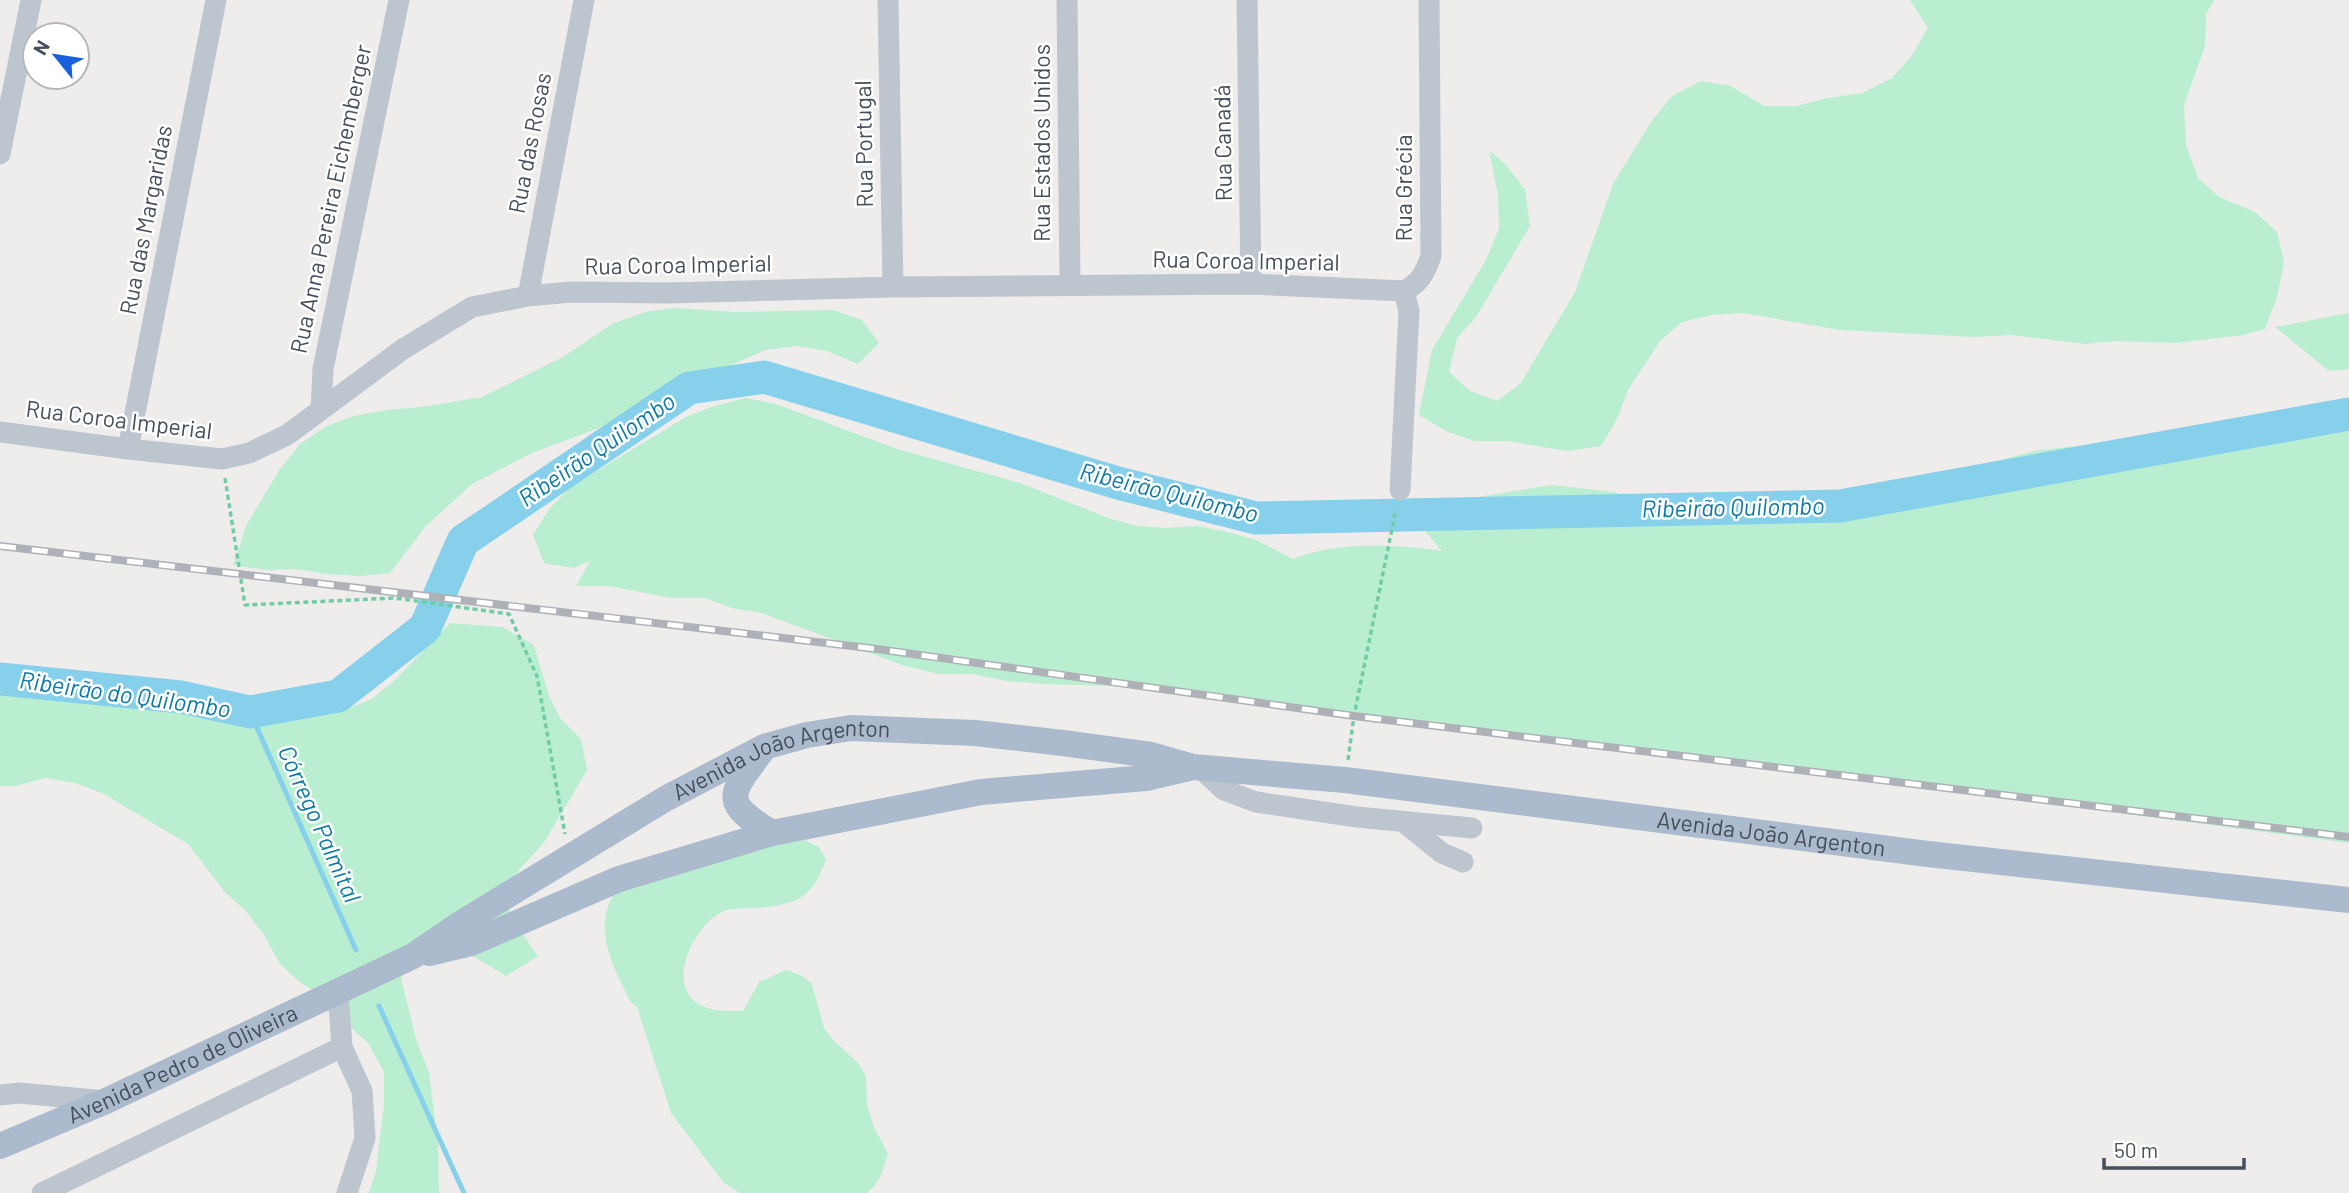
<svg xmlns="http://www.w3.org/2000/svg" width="2349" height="1193" viewBox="0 0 2349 1193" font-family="Barlow,sans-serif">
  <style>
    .green { fill: #b9eed1 }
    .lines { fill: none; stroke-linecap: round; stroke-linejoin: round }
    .stream { stroke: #86d0ec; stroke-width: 5 }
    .river { stroke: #86d0ec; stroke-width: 33 }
    .path { stroke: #71cca5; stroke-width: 3.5; stroke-dasharray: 5 3.5; stroke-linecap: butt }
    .minor { stroke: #bdc6cf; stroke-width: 21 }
    .major { stroke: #abbacc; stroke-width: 26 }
    .rail-casing { stroke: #aeb1b7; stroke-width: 8 }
    .rail { stroke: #fff; stroke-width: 5; stroke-dasharray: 16; stroke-linecap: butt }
    .labels { text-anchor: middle; stroke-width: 5; stroke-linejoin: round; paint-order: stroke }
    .street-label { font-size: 23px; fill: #454e5a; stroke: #fff }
    .water-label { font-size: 24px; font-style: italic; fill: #0b7ba6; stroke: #fff }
  </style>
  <rect width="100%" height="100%" fill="#efecec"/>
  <path class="green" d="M1910,0H2214L2206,14L2205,46L2184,105L2186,145L2198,178L2219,197L2255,212L2277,232L2284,262L2277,297L2265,329L2243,335L2176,343L2115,341L2085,344L2011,335L1975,337L1840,330L1743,313L1711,315L1682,322L1661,340L1628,390L1617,419L1601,446L1567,451L1508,441H1475L1448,432L1419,415L1432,350L1486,260L1499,228L1498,195L1489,150L1507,166L1525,190L1530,226L1476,317L1457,338L1449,372L1470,391L1497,401L1521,383L1575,292L1613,184L1651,122L1672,96L1701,81L1731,86L1764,106H1797L1827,98L1863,93L1892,78L1911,57L1928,28Z
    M673,308L736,312L833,310L862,320L879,343L858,364L827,351L797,346L765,350L677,389L615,422L532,453L472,484L425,527L390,573L360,576L327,574L296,569L267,570L233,565L247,524L280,469L300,444L327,426L354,416L386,410L421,407L482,397L563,357L612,324L645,312Z
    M2349,313V369L2329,371L2275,327Z
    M746,398L776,404L897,449L1020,483L1108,518L1137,526L1166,528L1197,526L1228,532L1256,540L1293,559C1339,541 1393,544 1442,551L1421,526L1426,512L1441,503L1552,485L1614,492L1659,510L1726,512L1824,497L1883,493L2034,451L2181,433L2301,414L2349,402V843L1256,700L1253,705L1146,687L1044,684L1007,681L972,674H939L905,666L761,613L732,608L705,598H672L608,586H576L590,561L574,568L544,563L533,535L550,508L572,486L686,417L714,406Z
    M450,623L502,627L534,645L548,693L560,718L581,739L587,770L543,844L500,891L517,926L538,956L506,976L449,942L414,946L401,978L416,1039L429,1073L438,1144L439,1193H369L376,1171L384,1104V1072L368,1043L347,1024L329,1000L301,983L280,964L264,935L246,911L225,892L188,844L102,793L75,783L46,778L15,786H0V674L19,671L45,681L75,686L96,683L133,687L221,712H251L283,716L315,714L344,710L372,699L395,680Z
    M805,840L819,847L826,860C820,875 813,892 798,899C785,905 766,908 752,908C741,909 730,907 720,913C695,926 666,982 697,1003C710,1012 728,1011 743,1011L759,982L786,970L801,975L812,984L824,1028L833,1040L858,1063L866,1076L867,1106L874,1127L888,1154C883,1170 880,1183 867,1193H740L723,1182L671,1113L637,1007L630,1001C613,966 591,927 616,891L757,846Z"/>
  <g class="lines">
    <path class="stream" d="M250,712L356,950
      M379,1006L464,1193"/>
    <path class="river" d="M0,679L181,697L250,712L338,696L425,628L463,541L689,388L764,377L1118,483L1256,518L1840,506L2349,414"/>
    <path class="path" d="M225,478L245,605L395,598L509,614L537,676L565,834
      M1348,760L1354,716L1396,509"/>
    <path class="minor" d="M888,0L893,287
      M1067,0L1070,286
      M1247,0L1251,284
      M0,154L31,0
      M1404,291C1420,283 1425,273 1431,256L1429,0
      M528,296L584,0
      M321,409L323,369L399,0
      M0,432L128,449L222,459L249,453L287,435L403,349L472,307L528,296L571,292L668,293L893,287L1251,284L1404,291
      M128,449L216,0
      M1400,490L1409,311L1404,291
      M1199,767L1224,790L1256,802L1357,817L1472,828
      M1405,823L1442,853L1463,862
      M338,991L342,1047L362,1091L365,1138L347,1193
      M0,1095L19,1093L106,1101
      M42,1193L342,1047"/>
    <g class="major">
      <path d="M761,752C729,795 721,802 772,833"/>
      <path d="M429,953L471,943L619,879L772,833L981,792L1146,778L1189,768"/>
      <path id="s1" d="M0,1146L106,1101L413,956L460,924L665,799L764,747L807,735L851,728L975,733L1063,743L1151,755L1193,767L1345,780L1928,854L2349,900"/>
    </g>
    <defs>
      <path id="rail" d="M0,546L877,649L1354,716L2349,837"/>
    </defs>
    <use href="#rail" class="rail-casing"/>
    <use href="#rail" class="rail"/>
  </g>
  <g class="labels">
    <g class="street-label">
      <text transform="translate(530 143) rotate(-79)" y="8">Rua das Rosas</text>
      <text transform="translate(1042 143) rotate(-90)" y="8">Rua Estados Unidos</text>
      <text transform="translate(1223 143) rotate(-91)" y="8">Rua Canadá</text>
      <text transform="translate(864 144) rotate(-91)" y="8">Rua Portugal</text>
      <text transform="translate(1404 188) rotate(-90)" y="8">Rua Grécia</text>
      <text transform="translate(331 199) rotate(-78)" y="8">Rua Anna Pereira Eichemberger</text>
      <text transform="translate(146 220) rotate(-79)" y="8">Rua das Margaridas</text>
      <text transform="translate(1246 261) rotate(1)" y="8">Rua Coroa Imperial</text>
      <text transform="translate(678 265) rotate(-1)" y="8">Rua Coroa Imperial</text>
      <text transform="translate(119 420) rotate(7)" y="8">Rua Coroa Imperial</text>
      <text dy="8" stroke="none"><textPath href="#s1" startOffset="877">Avenida João Argenton</textPath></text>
      <text dy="8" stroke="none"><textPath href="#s1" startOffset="1880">Avenida João Argenton</textPath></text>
      <text dy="8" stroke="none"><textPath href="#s1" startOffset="200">Avenida Pedro de Oliveira</textPath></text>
    </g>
    <g class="water-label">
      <text transform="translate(597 450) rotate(-34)" y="8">Ribeirão Quilombo</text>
      <text transform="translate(1169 493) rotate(14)" y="8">Ribeirão Quilombo</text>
      <text transform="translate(1733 508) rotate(-1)" y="8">Ribeirão Quilombo</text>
      <text transform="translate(125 695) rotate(8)" y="8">Ribeirão do Quilombo</text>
      <text transform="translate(319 824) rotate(66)" y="8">Córrego Palmital</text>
    </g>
  </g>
  <g transform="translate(56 56) rotate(300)"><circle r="33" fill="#ffffff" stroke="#b5b8bd" stroke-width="2"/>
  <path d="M0-5L12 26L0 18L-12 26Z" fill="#1861dd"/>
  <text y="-10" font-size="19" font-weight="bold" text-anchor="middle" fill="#454e5a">N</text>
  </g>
  <path d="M2104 1158v10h140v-10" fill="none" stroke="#454e5a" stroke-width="3.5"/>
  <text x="2114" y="1158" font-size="21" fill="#454e5a" stroke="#ffffff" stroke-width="5" paint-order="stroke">50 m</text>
</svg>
